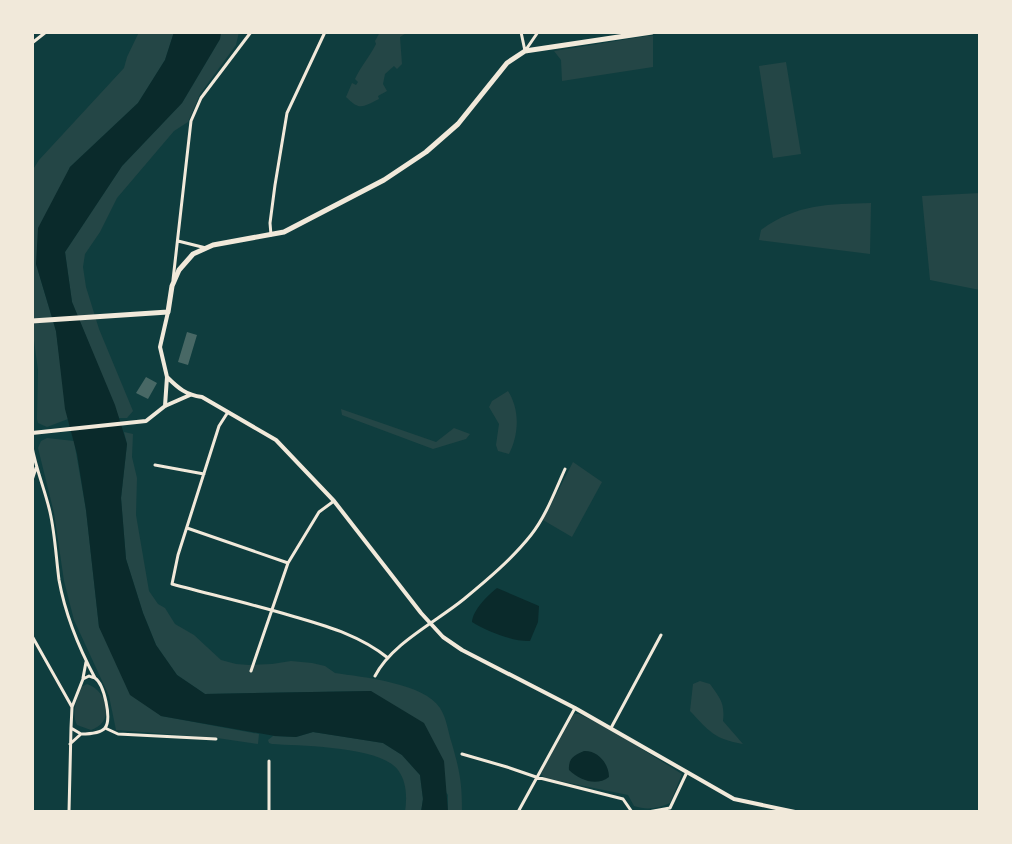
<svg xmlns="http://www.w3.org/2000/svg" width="1012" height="844" viewBox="0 0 1012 844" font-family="Rubik,sans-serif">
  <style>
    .green { fill: #244646 }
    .water { fill: #0a2a2b }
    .building { fill: #486865 }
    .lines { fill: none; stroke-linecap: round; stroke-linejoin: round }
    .minor { stroke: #f1e9da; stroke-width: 3 }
    .tertiary { stroke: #f1e9da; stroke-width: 4 }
    .primary { stroke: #f1e9da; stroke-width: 5 }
  </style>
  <rect width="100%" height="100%" fill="#0f3d3e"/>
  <path class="green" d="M139,32H174L165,60L138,103L70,167L36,264L56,331L68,419L47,427L38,423L37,419L38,370L32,326V171L39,160L124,68L127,57Z
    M221,32H239L236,45L200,94L188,122L174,131L117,198L100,232L85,254L83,267L86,287L99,329L133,411L127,418H119L72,302L65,252L122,166L182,103L220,39Z
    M380,32H408L400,37L402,64L397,69L394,66L385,74L383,84L387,91L378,96L379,99C362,107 360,111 346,97L352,83L356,85L358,82L355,79C361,66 370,56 376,44L375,41Z
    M647,36H653V67L562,81L561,60L554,51Z
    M786,62L801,154L773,158L759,66Z
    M980,193V290L930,280L922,196Z
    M871,203L870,254L759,240L761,230C796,204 829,204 871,203Z
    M508,391C520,410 519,434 509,454L498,451L496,445L499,424L489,407L492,401Z
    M341,409L436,442L454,428L470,434L466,439L433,449L342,415Z
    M124,432L133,434L132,457L137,478L136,515L149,591L158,604L165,608L175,624L194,635L221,660L236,664L249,665L272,664L291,661L312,663L325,666L335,673C362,677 424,683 440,708C447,719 448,732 452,744C460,772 462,783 462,812H448V795L371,691L205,694L177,675L156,645L143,613L126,559L121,498L127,444Z
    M47,438L74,441L86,510L99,627L161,716L259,734L258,744L217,738L116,730L109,696L74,620L64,581L54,513L38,448L41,441Z
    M573,462L602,482L572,537L543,520Z
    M700,681L710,684C720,698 725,703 723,721L743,744C714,739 709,731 690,711L693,684Z
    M87,684C107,690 116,722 91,730L77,725C71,714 77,699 81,687Z
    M574,714H579L608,728L682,774L670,803C658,809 646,810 634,806L628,795L545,778L541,774L543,769Z
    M313,732L383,743L402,755L420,775L423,799L421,812H405C407,798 407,782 398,770C380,746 301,746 272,744L269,743L268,740L273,736L296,737Z"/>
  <path class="water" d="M174,32H221L220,39L182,103L122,166L65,252L72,302L115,405L127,444L121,498L126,559L143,613L156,645L177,675L205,694L371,691L424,723L444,761L448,812H421L423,799L420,775L402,755L383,743L313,732L296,737L275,736L161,716L130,695L99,627L86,510L77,454L65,409L56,331L36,264L38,228L70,167L138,103L165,60Z
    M497,588L539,606L538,622L530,641C514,642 486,631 472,622C473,610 487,596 497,588Z
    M584,751C598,750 609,764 609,777C596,787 580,780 569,770C568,759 574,755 584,751Z"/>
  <path class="building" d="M187,332L197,335L188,365L178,362Z
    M146,377L157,383L148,399L136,393Z"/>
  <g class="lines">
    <path class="minor" d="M521,32L525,51
      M32,43L46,32
      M525,51L538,32
      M271,235L270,223L275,185L287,113L325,32
      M178,241L206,248
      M173,280L191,121L201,98L251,32
      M228,412L219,426L178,555L172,584C212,595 252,604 292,616C326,626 360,635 388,658
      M32,447C36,469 45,490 50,512C55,534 56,557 59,580C65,613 79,648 95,678
      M155,465L204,474
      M32,480L36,468
      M187,528L288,563
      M32,636L72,707
      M251,671L288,563L319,512L334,501
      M89,676C91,677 93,677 95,678C104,684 112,719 105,728C100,734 88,734 81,734L71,728L72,707L83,679Z
      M375,676C392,643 436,622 464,599C487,580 512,559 531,535C546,516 555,491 565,469
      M83,678L86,662
      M105,728L118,734L216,739
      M611,728L661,635
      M70,744L81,734
      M462,754L507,767L536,777L623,799L632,812
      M269,761V812
      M69,812L71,728
      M518,812L575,708
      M648,812L670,808L687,772"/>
    <path class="tertiary" d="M167,377C178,388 186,395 202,397L276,440L334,501L421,613L443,637L462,650L575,708L734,799L795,812
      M165,406L167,377L160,347L168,312
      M32,433L146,421L165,406L190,395"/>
    <path class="primary" d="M32,321L168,312L172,286L179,270L193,254L213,245L284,232L384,180L426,152L458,124L507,63L525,51L652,32"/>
  </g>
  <rect width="1012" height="844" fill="none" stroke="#f1e9da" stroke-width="68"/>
</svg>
